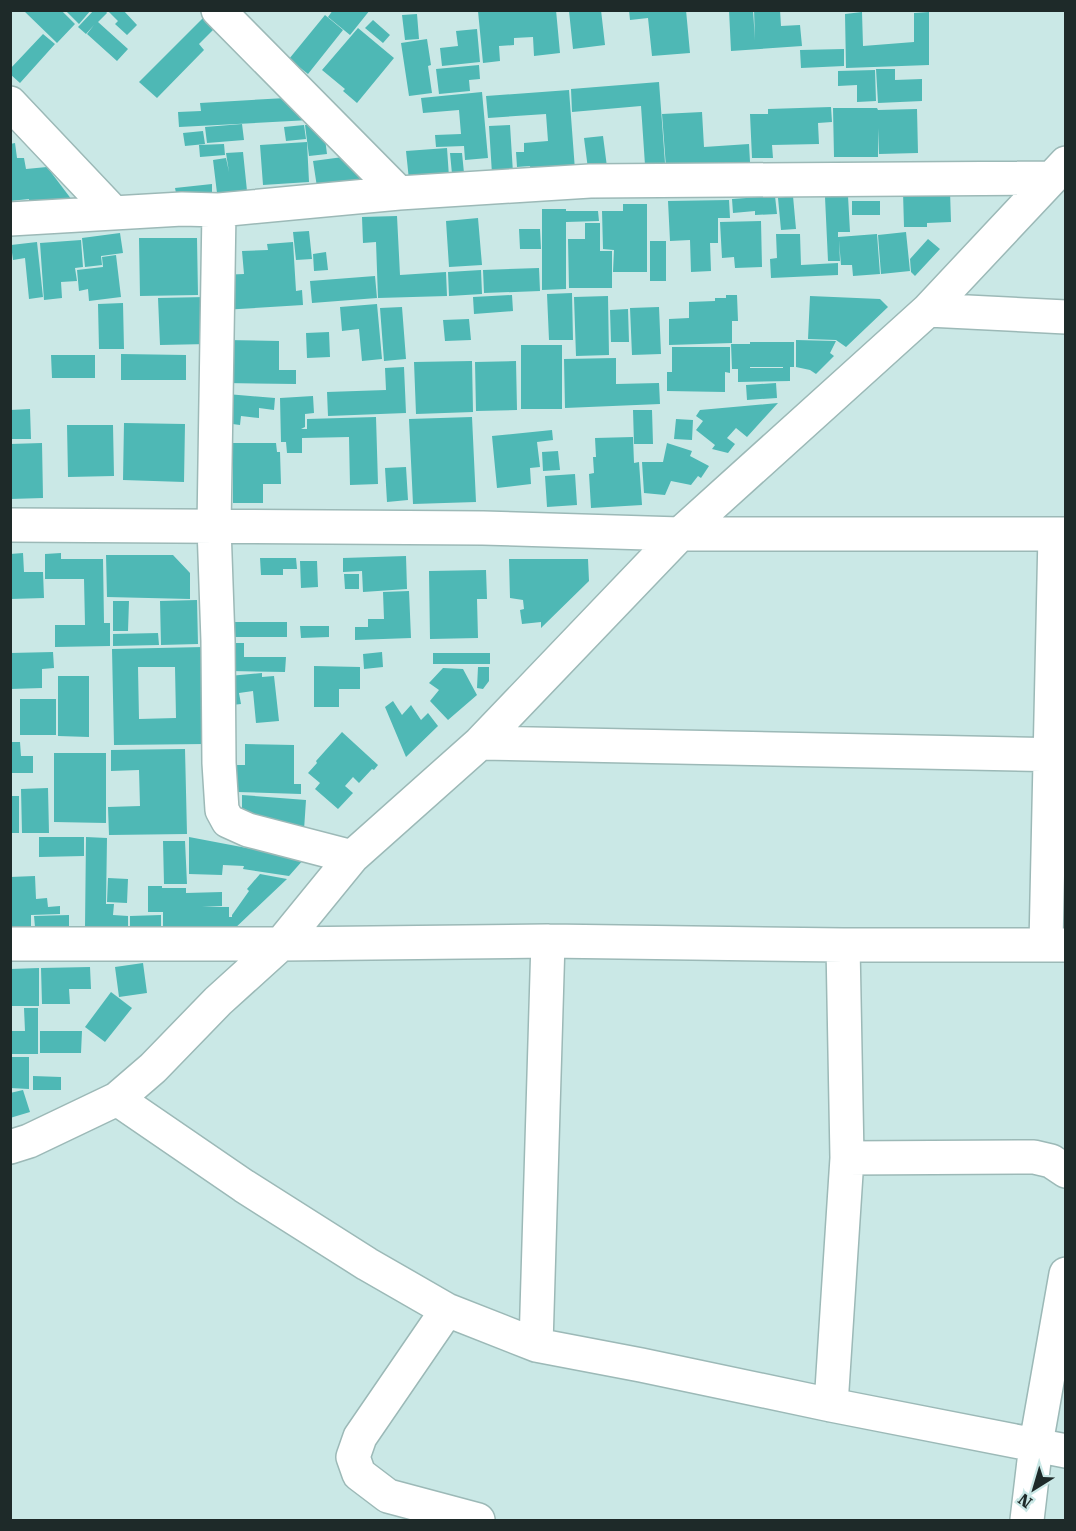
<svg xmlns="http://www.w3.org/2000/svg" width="1076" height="1531" viewBox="0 0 1076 1531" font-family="'Roboto Serif',serif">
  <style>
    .building { fill: #4eb8b5; fill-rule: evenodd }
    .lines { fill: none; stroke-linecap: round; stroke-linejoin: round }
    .minor-casing { stroke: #9cb9b7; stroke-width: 36 }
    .minor { stroke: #fff; stroke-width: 33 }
  </style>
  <rect width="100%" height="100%" fill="#cae8e6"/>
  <path class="building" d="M23,10H61L75,24L57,43Z
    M65,10H91L79,24Z
    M94,10H105L107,13L98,22L128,49L117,61L87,34L94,25L86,34L78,27Z
    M107,10H123L137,25L127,35L115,24L118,21Z
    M333,10H370L350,35L328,17Z
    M486,10H556L560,53L534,56L533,37L514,38V45L499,46L500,61L483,63L478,11Z
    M577,10H601L605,45L573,49L569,11Z
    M629,10H686L690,53L652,56L648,18L630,20Z
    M729,10H753L755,40L754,10H780L781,26L800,25L802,46L731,51Z
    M862,12L863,46L914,42V13L929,12V65L846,68L845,14Z
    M417,14L419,39L405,40L402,15Z
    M325,15L343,30L308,74L289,59Z
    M204,17L215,28L199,44L204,50L157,98L139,82Z
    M373,20L390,35L383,43L365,28Z
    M358,28L394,58L357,103L343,91L345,89L322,70Z
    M477,29L480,62L442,66L440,48L458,46L456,31Z
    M43,34L55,44L20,83L10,74V69Z
    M427,39L431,65L428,66L432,93L409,96L401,43Z
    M844,49V66L801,68L800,50Z
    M479,65L480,79L469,80L470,91L439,94L436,69Z
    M876,69H895V80L922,79V101L878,103Z
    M875,70L876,101L857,102V85L838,86V71Z
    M659,82L665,163L645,165L641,106L572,112L571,89Z
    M569,90L575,170L531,173L530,166L517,167L516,152H524V143L548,141L546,114L488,118L486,96Z
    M482,92L488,158L465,160L464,146L436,147L435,135L461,134L459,110L423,113L421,98Z
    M286,98L310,120L179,127L178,112L201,111L200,103Z
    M831,107L832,122L818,123L819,144L772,145L773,158H752L750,114H768V109Z
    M833,108H877L878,110L917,109L918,153L879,154L878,128V157H834Z
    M702,112L704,147L749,144L750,162L666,167L662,114Z
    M323,123L327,154L309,156L305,125Z
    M242,124L244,140L207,143L205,127Z
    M304,125L306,139L286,141L284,127Z
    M510,125L513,173L492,174L489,126Z
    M203,131L205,144L185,146L183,133Z
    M603,136L607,167L588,169L584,138Z
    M307,142L309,182L263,185L260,145Z
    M15,143L17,158H24L26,169L47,167L75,204L29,209V199L10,201V144Z
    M224,144L225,155L200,157L199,145Z
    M447,148L449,177L409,180L406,151Z
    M243,152L247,191L217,193L213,160L226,158L229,172L226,153Z
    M450,153H462L464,173L452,174Z
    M358,155L362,182L317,187L313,161Z
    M212,184V194L177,198L175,188Z
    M950,191L951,222L927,223V227H904L903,192Z
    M775,196L777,214L755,215V211L733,213L732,199Z
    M793,196L796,229L781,230L778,198Z
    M848,196L850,232H838V237L877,234L880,274L853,276L852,265H841L839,240L840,261H828L825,197Z
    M729,200L730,218H718V243H710L711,271L691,272L690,240L670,241L668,201Z
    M852,201H880V215H852Z
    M623,204H647V272H613L614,250L603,249L602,211H623Z
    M542,209H566V211H598L599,221L566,222V289L542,290Z
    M397,216L400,275L446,272L447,296L378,298L376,242L363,243L362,217Z
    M478,218L482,265L449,267L446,221Z
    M761,221L762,267L735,268L734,257L722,258L720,222Z
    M585,223H600V251H612V288H569L568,239H585Z
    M519,229H540L541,249H520Z
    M309,231L312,259L296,260L293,232Z
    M906,232L910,271L881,274L878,235Z
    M120,233L123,253L101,256L102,265L85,267L82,238Z
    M776,234H800L801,265L838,263V275L771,278L770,259L777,258Z
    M139,238H197L198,295L140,296Z
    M928,239L940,249L915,276L911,272L910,259Z
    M81,240L83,267L75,268L77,281L61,282L62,298L44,300L40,243Z
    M650,241H666V281H650Z
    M37,242L43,297L29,299L25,258L13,260L11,245Z
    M293,242L296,291L302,290L303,305L222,310L220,275L244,274L242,251L268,250L267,244Z
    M326,252L328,270L314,271L313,254Z
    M116,255L121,297L89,301L88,289L79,291L77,270L103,267L102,257Z
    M539,268L540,291L484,293L483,270Z
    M481,270L482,294L449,296L448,272Z
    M375,276L377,298L312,303L310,281Z
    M572,293L573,340H549L547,294Z
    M512,295L513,311L474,314L473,297Z
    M726,295H737L738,321H732V343L669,345V319L689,318V302L715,301V298H726Z
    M608,296L609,355L576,356L574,297Z
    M810,296L880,299L888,307L846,347L836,340L808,339Z
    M206,297L208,344L160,345L158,298Z
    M123,303L124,349H99L98,304Z
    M377,304L382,359L362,361L359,329L342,331L340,307Z
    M402,307L406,359L384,361L380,308Z
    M659,307L661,354L632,355L630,308Z
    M628,309L629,342H611L610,310Z
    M469,319L471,340L445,341L443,320Z
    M329,332L330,357L307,358L306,333Z
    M226,340L279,341V370H296V384L225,383Z
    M796,340L836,341L830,353L834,356L816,374L810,370L796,367Z
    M750,342H794V367H790V381L738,382V369H732L731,344H750ZM750,367H783V368H750Z
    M521,345H562V409H521Z
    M672,347H730V373L725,372V392L667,391V372H672Z
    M121,354L186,355V380H121Z
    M51,355H95V378H52Z
    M616,358V384L659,383L660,404L565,408L564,359Z
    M472,361L473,412L416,414L414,362Z
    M516,361L517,410L476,411L475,362Z
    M404,367L406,413L328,416L327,392L386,390L385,368Z
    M776,383L777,398L747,400L746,385Z
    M227,394L275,398L274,410L259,408V418L241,416L240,425L225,423Z
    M313,396L314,413L305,414V427L301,429H307V419L376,417L378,484L350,485L349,437L302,438V453H287L286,442H281L280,398Z
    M778,403L747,437L736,428L727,438L735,444L728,453L712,449L715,445L696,430L703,421L696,416L700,410Z
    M30,409L31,439H10V410Z
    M633,410H652L653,444H634Z
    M472,417L476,502L413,504L409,419Z
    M676,419L693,420L692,440L674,439Z
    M124,423L185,424L184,482L123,480Z
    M67,425H113L114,476L68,477Z
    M552,430L553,440L537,442L540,467L530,468L531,484L497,488L492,436Z
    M633,437L634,463L639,462L642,505L591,508L589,474L594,473L593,457H596L595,438Z
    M42,443L43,498L10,499V444Z
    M233,443H276L277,452H280L281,484H263V503H233Z
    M667,443L692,451L690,456L709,466L701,478L698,476L691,485L671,481L665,495L644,493L642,462H663Z
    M558,451L560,470L543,471L542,452Z
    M406,467L408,500L387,502L385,468Z
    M575,474L577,505L547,507L545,476Z
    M23,553L24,572H43L44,598L10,599V554Z
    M61,553V559H103L104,623H110V646L55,647V625H85L84,579H45V554Z
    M106,555H173L190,573V599L107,597Z
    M406,556L407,589L363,592L362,571L343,572V558Z
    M260,558H296L297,569H283V575H261Z
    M509,559H588L589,581L541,628V622L522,624L520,610L524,609L523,600L510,598Z
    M300,561H317L318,587L301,588Z
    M486,570L487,599H477L478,638L430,639L429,571Z
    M344,574H359V589H345Z
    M409,591L411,638L355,640V627H368V619H384L383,592Z
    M197,600L198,644L161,645L160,601Z
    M113,601H129L128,631H113Z
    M232,622H287V637H232Z
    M300,626H329V637L301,638Z
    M158,633L159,645L113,646V634Z
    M220,643H244V657H286L285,672L230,671Z
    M204,647L205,744L114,745L112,649ZM138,667H175L176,718L139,719Z
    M53,652L54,668L42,669V688L10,689V653Z
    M382,652L383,667L364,669L363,654Z
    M433,653H490V664H433Z
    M314,666L360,667V689H339V707H314Z
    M478,667H489V681L483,689L477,688Z
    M443,668L463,669L477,695L448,720L430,701L439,690L429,683Z
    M262,673V677L274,676L279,721L256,723L253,691L239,693L241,704L232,705L229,676Z
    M58,676H89V737L58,736Z
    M20,699H56V735H20Z
    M393,701L402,715L411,705L421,720L428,713L438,726L406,757L385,707Z
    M342,732L378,765L374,770L372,769L359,783L353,777L345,786L353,793L338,809L315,789L320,783L308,773L317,763L316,761Z
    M10,742H20L21,756H33V773H10Z
    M245,744L294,745V784H301V794L237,792V765H245Z
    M185,749L187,834L109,835L108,807L140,806L139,770L111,771V750Z
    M54,753H106V823L54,822Z
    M48,788L49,833H22L21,789Z
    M242,795L306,800L304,830L242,817Z
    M10,796H19V833H10Z
    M39,837H84V856L39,857Z
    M86,837L107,838L106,904H114L113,915L128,916V927H85Z
    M189,837L304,859L289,876L243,869L244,866L223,865L222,875L189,874Z
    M163,841H185L187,884H164Z
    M260,874L287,879L232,931L163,932V912H148V886H162V888H186V893L222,892V906L202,907H229V917H232V915L249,891L247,889Z
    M35,876L36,899L47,898L48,907L60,906V914L31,915V927L10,928V877Z
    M108,878L128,879L127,903L107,902Z
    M69,915V926L35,927L34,916Z
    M161,915V928H130V916Z
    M143,963L147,993L119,997L115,967Z
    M90,967L91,989H69L70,1004H42L41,968Z
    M39,968V1006H10V969Z
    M111,992L132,1008L105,1042L85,1027Z
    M24,1008H38V1054H10V1031H25Z
    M40,1031H82L81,1053H40Z
    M10,1057H29V1089L10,1088Z
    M33,1076L61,1077V1090H33Z
    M23,1090L30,1112L10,1118V1093Z"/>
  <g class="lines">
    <defs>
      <path id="minor" d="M218,10L399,193
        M10,103L114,213
        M219,210L214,527L218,641L219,763L222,810L228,821L248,830L352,857
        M10,219L182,209L219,210L399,193L590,181L1051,178
        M928,310L1066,317
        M10,525L483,528L680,534H1066
        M480,743L1066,755
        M10,944H281L548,941L843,945H1066
        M1046,944L1055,534
        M117,1099L244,1186L367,1264L447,1310L536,1345L641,1365L831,1405L1066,1451
        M10,1147L29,1141L117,1099L153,1068L218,1001L281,944L352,857L480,743L680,534L928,310L1066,163
        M847,1158L1034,1157L1051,1161L1066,1171
        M447,1310L360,1437L353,1457L359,1474L388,1496L478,1520
        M536,1345L548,941
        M831,1405L847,1158L843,945
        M1027,1520L1036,1444L1066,1274"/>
    </defs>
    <use href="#minor" class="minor-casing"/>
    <use href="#minor" class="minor"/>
  </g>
  <rect width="1076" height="1531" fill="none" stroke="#1e2a29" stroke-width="24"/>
  <g transform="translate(1034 1489) rotate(217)" stroke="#cae8e6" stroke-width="4.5" paint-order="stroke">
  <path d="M0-4.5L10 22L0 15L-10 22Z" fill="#1e2a29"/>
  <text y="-9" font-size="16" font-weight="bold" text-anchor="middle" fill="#1e2a29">N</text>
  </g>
</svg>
